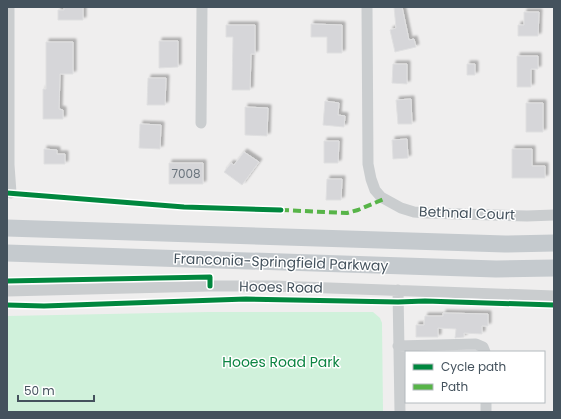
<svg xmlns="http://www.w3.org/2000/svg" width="561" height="419" viewBox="0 0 561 419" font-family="Poppins,sans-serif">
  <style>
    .green { fill: #d0f1db }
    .building { fill: #d6d6d9; stroke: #e0e0e1; filter: url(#shadow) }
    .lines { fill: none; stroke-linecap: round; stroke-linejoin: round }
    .minor { stroke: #cacdcf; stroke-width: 11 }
    .primary { stroke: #c5cace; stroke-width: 17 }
    .quiet { stroke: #57b448; stroke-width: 4; stroke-dasharray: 8 4; stroke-linecap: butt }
    .cycleway-casing { stroke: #fff; stroke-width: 8 }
    .cycleway { stroke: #00873e; stroke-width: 5 }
    .labels { text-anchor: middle; stroke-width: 3; stroke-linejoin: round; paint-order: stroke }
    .number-label { font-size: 12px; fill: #6a747d }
    .street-label { font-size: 14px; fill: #44525d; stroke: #fff }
    .park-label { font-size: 14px; fill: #0d8543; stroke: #fff }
  </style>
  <defs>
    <filter id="shadow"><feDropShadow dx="3" dy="-3" stdDeviation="1" flood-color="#0004"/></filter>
  </defs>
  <rect width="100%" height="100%" fill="#efeeee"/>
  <path class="green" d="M208,312H373L380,318L382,323L383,412H7V316Z"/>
  <path class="building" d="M64,7H83V20H58V10H64Z
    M394,7H402L409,40L414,39L416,47L395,52L390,30L396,28Z
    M524,12H539L538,36H518V25H524Z
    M311,24L342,25V53H327V37H311Z
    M226,25H255V54H251L250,90H232L233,37H226Z
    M159,41H178V67L159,68Z
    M46,42H73V74H60L59,109L63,110V119H43V89H46Z
    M517,56H538V69H531V87H517Z
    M393,64H407V84L392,83Z
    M467,64H475V75H467Z
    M148,78H166L165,105H147Z
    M411,99L412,124H398L396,100Z
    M325,101L339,103L338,115L345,116L344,127L323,125Z
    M526,103H543V132H526Z
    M245,107L268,108L267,136L245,135Z
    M140,124L161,125L160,149L139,148Z
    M407,139L408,158L393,159L392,140Z
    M324,141H339L338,163H324Z
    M44,149L57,150V154H65V164H44Z
    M512,149H532V166H545V178H512Z
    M244,152L259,162L242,185L224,172L231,163L234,165Z
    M169,163H203V184H169Z
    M327,179H342L341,200H326Z
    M443,313L488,314V326H482V334L464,333V337L455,338L456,329L438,328V337H416V325H424L425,316H443Z"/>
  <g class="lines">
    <path class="minor" d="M9,7V165L11,193
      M367,7L368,164L371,179L375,190L381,197L401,208L414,212L427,213L527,216L554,215
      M201,123L202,7
      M398,290L400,412
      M7,291L210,286H274L554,296
      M398,346L476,344L483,347L485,352
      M486,402V412"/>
    <path class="primary" d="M7,228L505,244L554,243
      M7,253L496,269L554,268"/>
    <path class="quiet" d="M281,210L347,213L358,210L384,199"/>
    <defs>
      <path id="cycleway" d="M7,193L184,207L281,210
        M7,281L210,277V286
        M7,305L44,306L246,299L398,302L425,301L554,305"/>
    </defs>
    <use href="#cycleway" class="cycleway-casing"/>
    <use href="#cycleway" class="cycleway"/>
  </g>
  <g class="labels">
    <g class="number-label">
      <text x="186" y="178">7008</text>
    </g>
    <g class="street-label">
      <text transform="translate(467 213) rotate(2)" y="5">Bethnal Court</text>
      <text transform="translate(281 262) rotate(2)" y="5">Franconia-Springfield Parkway</text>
      <text transform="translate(281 287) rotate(1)" y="5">Hooes Road</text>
    </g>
    <g class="park-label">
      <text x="281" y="367">Hooes Road Park</text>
    </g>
  </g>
  <rect width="561" height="419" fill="none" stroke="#44525d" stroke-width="16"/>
  <rect x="405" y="351" width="140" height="52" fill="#ffffff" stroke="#b4babe"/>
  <rect x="413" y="364" width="20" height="6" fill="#00873e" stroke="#b4babe"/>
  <text x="441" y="371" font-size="12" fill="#44525d">Cycle path</text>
  <rect x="413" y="384" width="20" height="6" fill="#57b448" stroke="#b4babe"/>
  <text x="441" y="391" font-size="12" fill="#44525d">Path</text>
  <path d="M18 395v6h76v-6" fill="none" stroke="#44525d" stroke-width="2"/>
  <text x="24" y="395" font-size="12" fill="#44525d" stroke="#ffffff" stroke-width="3" paint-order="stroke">50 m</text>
</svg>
